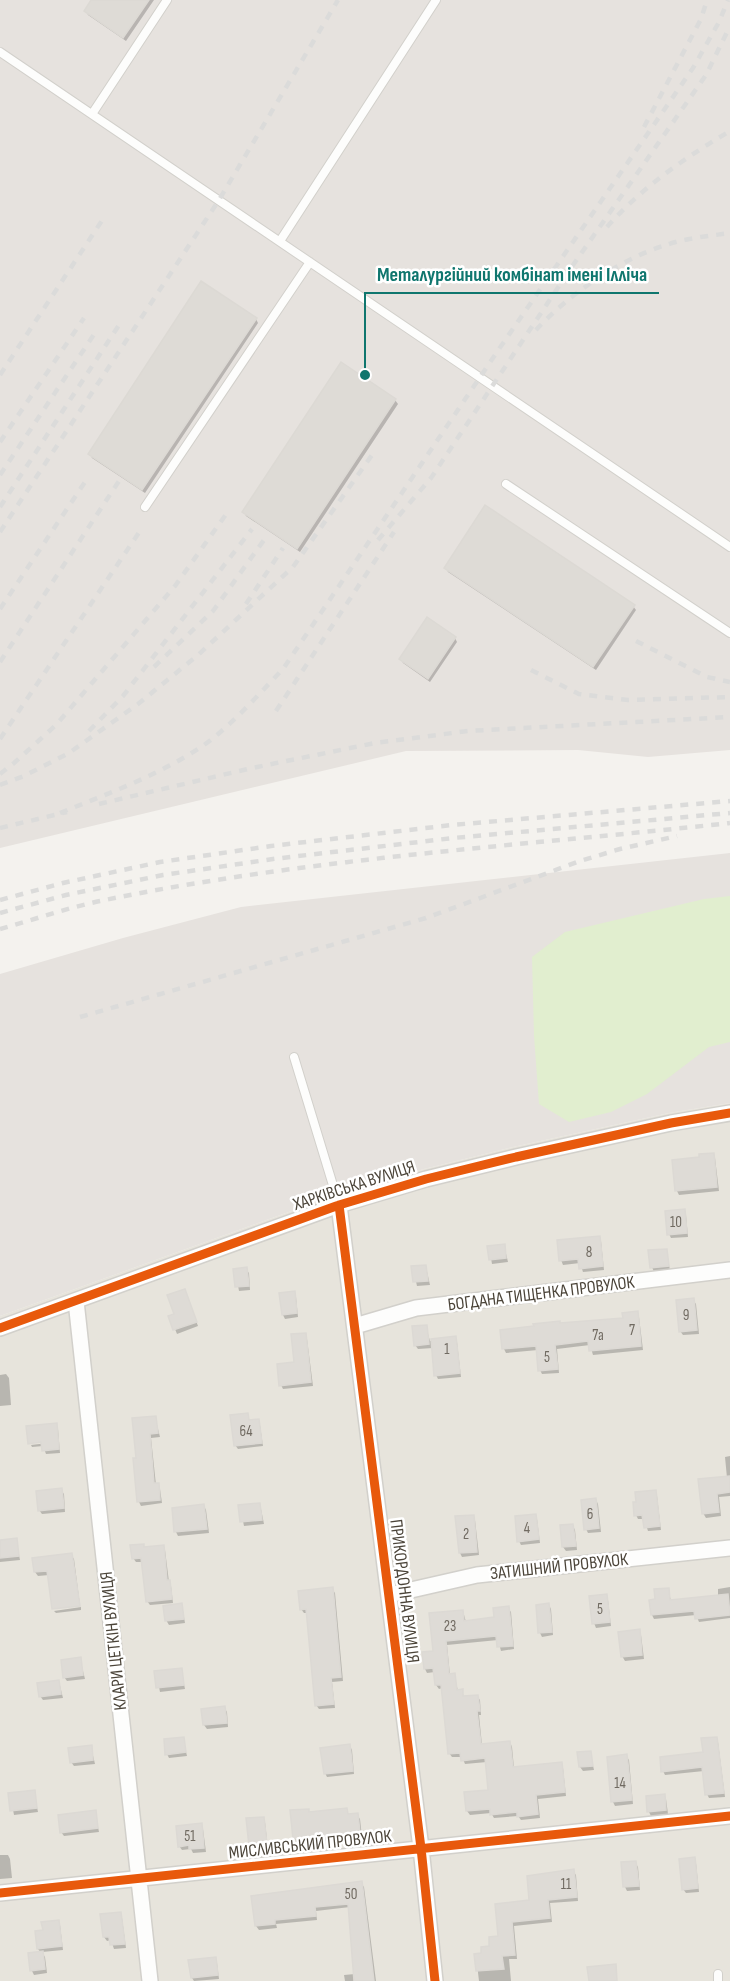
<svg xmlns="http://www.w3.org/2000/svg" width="730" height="1981" viewBox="0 0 730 1981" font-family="'Sofia Sans Condensed',sans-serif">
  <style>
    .residential { fill: #e7e4dc }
    .industrial { fill: #e6e2de }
    .green { fill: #e1eecf }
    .shadow { fill: #0003 }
    .building { fill: #dedbd6; stroke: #dcd9d4; stroke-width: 1.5 }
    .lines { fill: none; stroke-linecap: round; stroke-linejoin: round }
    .lane-casing { stroke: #d2d0cb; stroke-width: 10 }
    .street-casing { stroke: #d2d0cb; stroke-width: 18 }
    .lane { stroke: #fdfdfc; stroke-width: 8 }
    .street { stroke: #fdfdfc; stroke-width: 15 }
    .rail { stroke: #dbdbda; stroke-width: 4.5; stroke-dasharray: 8 8; stroke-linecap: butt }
    .cycleway-casing { stroke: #fff; stroke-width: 13 }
    .cycleway { stroke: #e8590c; stroke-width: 9 }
    .labels { text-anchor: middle; stroke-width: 5; stroke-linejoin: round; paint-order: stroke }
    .number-label { font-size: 15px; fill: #706a61 }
    .street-label { font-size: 18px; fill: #4b4439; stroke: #fff }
    .leader { fill: none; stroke: #0f766e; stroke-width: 2 }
    .callout-dot { fill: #0f766e; stroke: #fff; stroke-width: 2 }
    .callout-label { font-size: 20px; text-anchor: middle; font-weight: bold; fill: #0f766e; stroke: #fff; stroke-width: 5; stroke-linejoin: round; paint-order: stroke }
  </style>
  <rect width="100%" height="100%" fill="#f4f2ee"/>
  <path class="residential" d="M730,1103V1981H0V1316L336,1195L424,1169L513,1147L669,1113Z"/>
  <path class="industrial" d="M0,0H730V750L648,757L578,750L406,751L0,848Z
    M730,853V1103L669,1113L513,1147L424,1169L336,1195L0,1316V974L123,938L241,907Z"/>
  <path class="green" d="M730,896V1042L709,1047L647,1094L611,1112L569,1122L539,1104L534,1036L532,957L565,932L704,899Z"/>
  <path class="shadow" d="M93,0H154L126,41L88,15L86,11Z
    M256,319L258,323L145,493L92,458L90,454Z
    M395,400L398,404L300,552L246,516L244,512Z
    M446,568L633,606L636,610L596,670L448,572Z
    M455,638L457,642L430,682L403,663L401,659Z
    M713,1154L715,1158L719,1191L679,1195L677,1191L701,1158Z
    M684,1211L686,1215L688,1237L671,1238L669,1234Z
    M599,1237L601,1241L604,1270L583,1272L580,1263L563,1265L561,1260Z
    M504,1245L508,1262L492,1264L489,1247Z
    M666,1250L670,1270L654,1272L652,1267Z
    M426,1267L430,1285L417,1286L413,1268Z
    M246,1269L249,1273L250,1290L239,1291L235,1270Z
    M294,1293L296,1297L298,1317L285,1319L283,1315Z
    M186,1295L198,1326L177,1334L170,1317L176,1315Z
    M693,1300L696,1304L699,1334L683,1335L680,1331Z
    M637,1313L639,1317L643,1350L593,1355L590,1345L557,1349L559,1373L542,1374L540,1370L538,1350L506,1353L504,1349L561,1325L624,1319Z
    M426,1327L430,1341L455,1338L457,1342L461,1377L438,1379L436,1375L433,1348L418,1349L415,1345Z
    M305,1334L307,1339L313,1386L283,1389L281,1385L295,1363Z
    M6,1374L9,1378L11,1405L0,1406V1375Z
    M247,1415L250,1421H258L260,1425L263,1446L238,1449L235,1445Z
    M155,1417L160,1437L151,1438L156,1485L158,1484L160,1489L162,1503L141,1506L139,1502L138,1459Z
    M56,1425L58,1429L60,1453L46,1454L43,1446L32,1447L31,1445L48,1443Z
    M730,1456V1496L719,1497L721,1516L706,1518L703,1513L727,1478L725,1457Z
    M61,1490L64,1494L65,1512L42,1514L39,1510Z
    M655,1491L657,1496L661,1530L648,1531L644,1519H638L636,1515Z
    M596,1500L598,1504L601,1532L588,1533L586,1529Z
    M260,1504L264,1524L244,1526L240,1507Z
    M204,1506L206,1510L209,1533L178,1536L176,1532Z
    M535,1515L537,1519L540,1543L521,1545L519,1541Z
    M473,1516L475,1520L479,1555L462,1557L460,1553L456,1518Z
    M573,1526L575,1530L577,1550L566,1551L563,1547Z
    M16,1540L20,1560L0,1562V1541Z
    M163,1546L165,1550L169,1582L171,1586L173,1603L150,1605L147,1601L143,1562H136L133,1558L144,1548Z
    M71,1555L74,1559L80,1605L53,1608L49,1575L38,1576L35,1572Z
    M730,1587V1618L699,1622L696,1615L654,1619L652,1615L651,1601H657L668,1589L671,1601L718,1596V1589Z
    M332,1589L335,1593L343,1681L332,1682L335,1708L319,1709L316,1705L308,1613H304L301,1609Z
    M606,1596L608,1600L611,1626L596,1628L594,1623Z
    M182,1605L185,1623L169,1625L166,1620Z
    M549,1605L551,1609L553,1635L542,1637L540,1633Z
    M81,1607V1610L56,1613L54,1611Z
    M508,1608L511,1612L514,1649L501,1651L498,1640L447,1645L450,1675H454L458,1691H462L464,1697L477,1696L480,1700L481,1715H479L482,1745L510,1742L512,1747L514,1768L561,1764L563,1768L566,1796L538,1799L540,1818L521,1820L518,1816L494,1818L491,1813L470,1815L467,1811L466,1793L489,1791L487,1762L465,1764L462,1757H452L449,1753L442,1688L439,1689L436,1685L435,1672L427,1673L425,1669L463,1611L466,1622L496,1619Z
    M639,1631L641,1635L644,1659L625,1661L622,1656Z
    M80,1659L85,1679L67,1681L64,1677Z
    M181,1669L185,1689L160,1692L156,1672Z
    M59,1682L63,1698L43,1700L40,1696Z
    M224,1707L227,1712L228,1727L207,1729L204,1725Z
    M716,1738L718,1742L725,1797L709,1798L707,1794L704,1771L665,1775L663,1771L704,1753Z
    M183,1739L187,1756L169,1758L167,1754Z
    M350,1746L352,1750L354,1774L327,1777L325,1773Z
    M91,1747L95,1764L74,1766L71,1762Z
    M590,1752L594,1770L583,1771L580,1767Z
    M626,1756L629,1760L633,1804L615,1806L613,1802Z
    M34,1792L38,1812L14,1815L10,1794Z
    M664,1795L666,1799L668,1814L651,1816L649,1812Z
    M346,1810L349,1815H357L360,1819L362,1837L297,1843L295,1839L292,1812L310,1813Z
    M95,1812L99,1832L64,1836L61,1832Z
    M263,1818L265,1822L268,1848L253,1849L251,1845Z
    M201,1825L203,1829L206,1852L193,1853L191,1849L182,1850L179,1846Z
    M0,1855H8L10,1859L12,1878L0,1879Z
    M694,1859L696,1863L699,1892L686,1893L683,1889Z
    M635,1862L638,1867L640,1890L627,1891L625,1887Z
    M573,1871L576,1875L578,1901L550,1903L552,1922L514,1926L517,1959H509L511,1981H479L476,1956L483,1955L500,1937L497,1905L531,1902Z
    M361,1883L364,1887L376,1981H345L344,1975L355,1974L350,1907L316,1911L317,1920L276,1924L277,1928L259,1930L256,1926Z
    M120,1914L122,1918L126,1948L114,1949L111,1940L107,1941L104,1937Z
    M58,1921L60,1925L63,1950L42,1952L45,1957L47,1973L34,1975L32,1971L41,1953L38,1949L44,1931Z
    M215,1959L217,1963L219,1979L194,1981L192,1978Z"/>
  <path class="building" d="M91,0H149L123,38L84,11Z
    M201,281L257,318L142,490L88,454Z
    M341,362L396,399L297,549L242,512Z
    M485,505L635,605L593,667L444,568Z
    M427,617L456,637L428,679L399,659Z
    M714,1153L717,1187L675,1191L672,1160L699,1157V1154Z
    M685,1209L687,1233L667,1235L665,1211Z
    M600,1236L603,1266L579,1269L578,1259L559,1261L557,1240Z
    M505,1244L506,1258L489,1260L487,1246Z
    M667,1249L669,1266L650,1268L648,1250Z
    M426,1265L428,1281L413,1282L411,1266Z
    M247,1267L249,1286L235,1287L233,1269Z
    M185,1289L197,1322L173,1330L168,1316L174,1314L167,1295Z
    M295,1291L297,1313L282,1315L279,1293Z
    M694,1298L697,1330L679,1332L676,1300Z
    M638,1311L641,1346L589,1351L588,1341L555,1345L558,1369L538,1371L536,1346L502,1349L500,1330L534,1326L533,1324L560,1321V1323L623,1318L622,1313Z
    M427,1325L429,1344L414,1346L412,1326Z
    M306,1333L311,1382L279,1386L277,1364L294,1362L291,1334Z
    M456,1336L460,1373L434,1376L431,1339Z
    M248,1413L249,1420L259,1419L262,1443L234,1446L230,1415Z
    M156,1416L158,1433L150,1434L154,1483H159L160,1500L137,1502L133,1458H136L132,1418Z
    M57,1423L59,1449L42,1451L41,1442L28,1444L26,1426Z
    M730,1476V1492L717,1494L719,1512L702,1514L698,1479Z
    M62,1488L64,1508L38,1511L36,1491Z
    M656,1490L660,1526L644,1528L642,1515L634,1516L633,1502H636L635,1492Z
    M596,1498L599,1528L584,1530L581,1500Z
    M260,1503L262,1520L240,1522L238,1505Z
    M204,1504L207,1529L174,1532L172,1508Z
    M536,1514L539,1539L517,1542L515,1516Z
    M474,1515L477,1552L459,1553L455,1516Z
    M573,1524L576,1546L562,1547L560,1525Z
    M17,1538L19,1556L0,1558V1540Z
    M144,1544V1547L164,1545L167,1580H170L172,1599L146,1602L141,1558L132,1559L130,1545Z
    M72,1553L80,1606L52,1609L47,1571L34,1572L32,1558Z
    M333,1587L341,1677L331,1678L334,1704L315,1706L306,1609L300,1610L298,1591Z
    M669,1588L670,1600L728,1594L730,1615L695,1619L694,1611L651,1615L649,1600L655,1599L654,1589Z
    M607,1594L610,1622L592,1624L589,1596Z
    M182,1603L184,1619L165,1621L163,1606Z
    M549,1603L552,1632L538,1633L536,1605Z
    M509,1606L513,1646L497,1647L496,1636L446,1641L449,1674L455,1673L457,1690L463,1689V1696L478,1695L480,1711H477L481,1744L510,1741L513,1767L562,1762L565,1792L536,1795L538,1814L517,1817V1812L490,1815V1809L466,1811L464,1792L488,1790L485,1758L461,1761L460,1753L448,1754L441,1685H435L433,1668L424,1669L422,1652L433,1651L429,1613L463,1610L464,1621L494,1617L493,1608Z
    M640,1629L642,1655L621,1657L618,1632Z
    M81,1657L83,1675L63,1678L61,1660Z
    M182,1668L184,1685L156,1688L154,1671Z
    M59,1680L61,1694L39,1697L37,1683Z
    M225,1706L227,1723L203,1725L201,1709Z
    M184,1737L186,1752L165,1755L164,1739Z
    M717,1737L724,1793L705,1795L702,1767L661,1772L660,1757L703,1752L701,1738Z
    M350,1744L353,1771L324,1774L320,1748Z
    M92,1745L93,1760L70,1763L68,1748Z
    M591,1751L593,1766L579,1767L577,1752Z
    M627,1754L632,1800L611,1802L607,1757Z
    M35,1790L37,1808L10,1811L8,1793Z
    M665,1794L666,1810L647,1812L646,1796Z
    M347,1808L348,1814L358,1813L360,1833L293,1839L290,1810L309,1809V1812Z
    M96,1810L98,1828L60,1833L58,1815Z
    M264,1817L267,1844L249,1846L246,1818Z
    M202,1823L204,1848L189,1849V1845L178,1847L176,1826Z
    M695,1857L698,1888L682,1890L679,1859Z
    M636,1861L639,1886L623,1887L621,1862Z
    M574,1869L577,1897L548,1900L550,1918L512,1922L515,1955L502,1956L504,1969L476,1971L474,1954L481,1953V1947L489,1946V1937L498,1936L495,1904L529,1900L527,1876Z
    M362,1881L374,1981H354L348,1904L315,1907L316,1916L275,1920V1924L255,1926L251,1896Z
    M121,1912L125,1944L110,1945L109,1937H103L100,1914Z
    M59,1920L62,1946L37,1949L35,1931L43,1930L41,1922Z
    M43,1951L45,1969L30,1971L28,1953Z
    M216,1957L218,1975L191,1978L188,1960Z
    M616,1964L617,1981H589L587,1967Z"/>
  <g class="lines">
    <defs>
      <path id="lane" d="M0,52L730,547
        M92,114L167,0
        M280,241L436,0
        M506,484L730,633
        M145,507L310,262
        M294,1057L339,1205
        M718,1974V1981"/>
      <path id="street" d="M339,1205L421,1848L435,1981
        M76,1301L150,1981
        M355,1326L416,1308L730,1270
        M0,1328L339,1205L426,1179L516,1157L671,1123L730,1113
        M389,1595L477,1575L730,1548
        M0,1893L730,1816"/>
    </defs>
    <use href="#lane" class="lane-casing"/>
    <use href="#street" class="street-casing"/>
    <use href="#lane" class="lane"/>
    <use href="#street" class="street"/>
    <path class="rail" d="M644,127L701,19L707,0
      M607,227C641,188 686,157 730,131
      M536,330C568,295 620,259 666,245C686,238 709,236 730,233
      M0,375L103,219
      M0,442L84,318
      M0,475L97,330
      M0,507L119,325
      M0,532L219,200L338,0
      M378,540L431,478L571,268L706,75L730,26
      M246,604L283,548
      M0,609L87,479
      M636,641L707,677L730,682
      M0,662L119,481
      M154,667L213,611L264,540
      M531,670L579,694L628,700L730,697
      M276,711L394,532
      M89,731L123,696L252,529
      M0,739L140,531
      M0,774L14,763L56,725L175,586L227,513
      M0,785L24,776L69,753L138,704L198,655L293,567L372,455
      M99,804L252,768L375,743L468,731L730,717
      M60,813C109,793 160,775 204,745C233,724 258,695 283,669L499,349L693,68L719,22L728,0
      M0,828L67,812
      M0,900L63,883L160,862L271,846L452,825L730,801
      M0,913L66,895L163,875L273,859L453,838L730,813
      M0,929C33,920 67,908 100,901C308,858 520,846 730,823
      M80,1017L426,918L580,861L620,849L677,836"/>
    <defs>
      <path id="cycleway" d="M339,1205L421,1848L435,1981
        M0,1328L339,1205L426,1179L516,1157L671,1123L730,1113
        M0,1893L730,1816"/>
    </defs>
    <use href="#cycleway" class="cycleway-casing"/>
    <use href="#cycleway" class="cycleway"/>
  </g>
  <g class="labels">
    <g class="number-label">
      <text x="676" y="1227">10</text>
      <text x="589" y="1257">8</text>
      <text x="686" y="1320">9</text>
      <text x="632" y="1335">7</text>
      <text x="598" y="1340">7а</text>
      <text x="447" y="1354">1</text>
      <text x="547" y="1362">5</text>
      <text x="246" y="1436">64</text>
      <text x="590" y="1519">6</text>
      <text x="527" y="1533">4</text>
      <text x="466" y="1539">2</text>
      <text x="600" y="1614">5</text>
      <text x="450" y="1631">23</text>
      <text x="620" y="1788">14</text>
      <text x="190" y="1841">51</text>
      <text x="566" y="1889">11</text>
      <text x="351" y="1899">50</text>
    </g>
    <g class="street-label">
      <text transform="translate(354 1185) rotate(-18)" y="6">ХАРКІВСЬКА ВУЛИЦЯ</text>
      <text transform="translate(541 1293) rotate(-7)" y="6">БОГДАНА ТИЩЕНКА ПРОВУЛОК</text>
      <text transform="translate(559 1566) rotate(-6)" y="6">ЗАТИШНИЙ ПРОВУЛОК</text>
      <text transform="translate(405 1591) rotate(83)" y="6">ПРИКОРДОННА ВУЛИЦЯ</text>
      <text transform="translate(113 1641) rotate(-96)" y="6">КЛАРИ ЦЕТКІН ВУЛИЦЯ</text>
      <text transform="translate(310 1844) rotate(-6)" y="6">МИСЛИВСЬКИЙ ПРОВУЛОК</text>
    </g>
  </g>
  <path class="leader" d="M365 375L365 293H659"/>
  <circle class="callout-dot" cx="365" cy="375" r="6"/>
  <g class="callout-label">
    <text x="512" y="281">Металургійний комбінат імені Ілліча</text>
  </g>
</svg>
